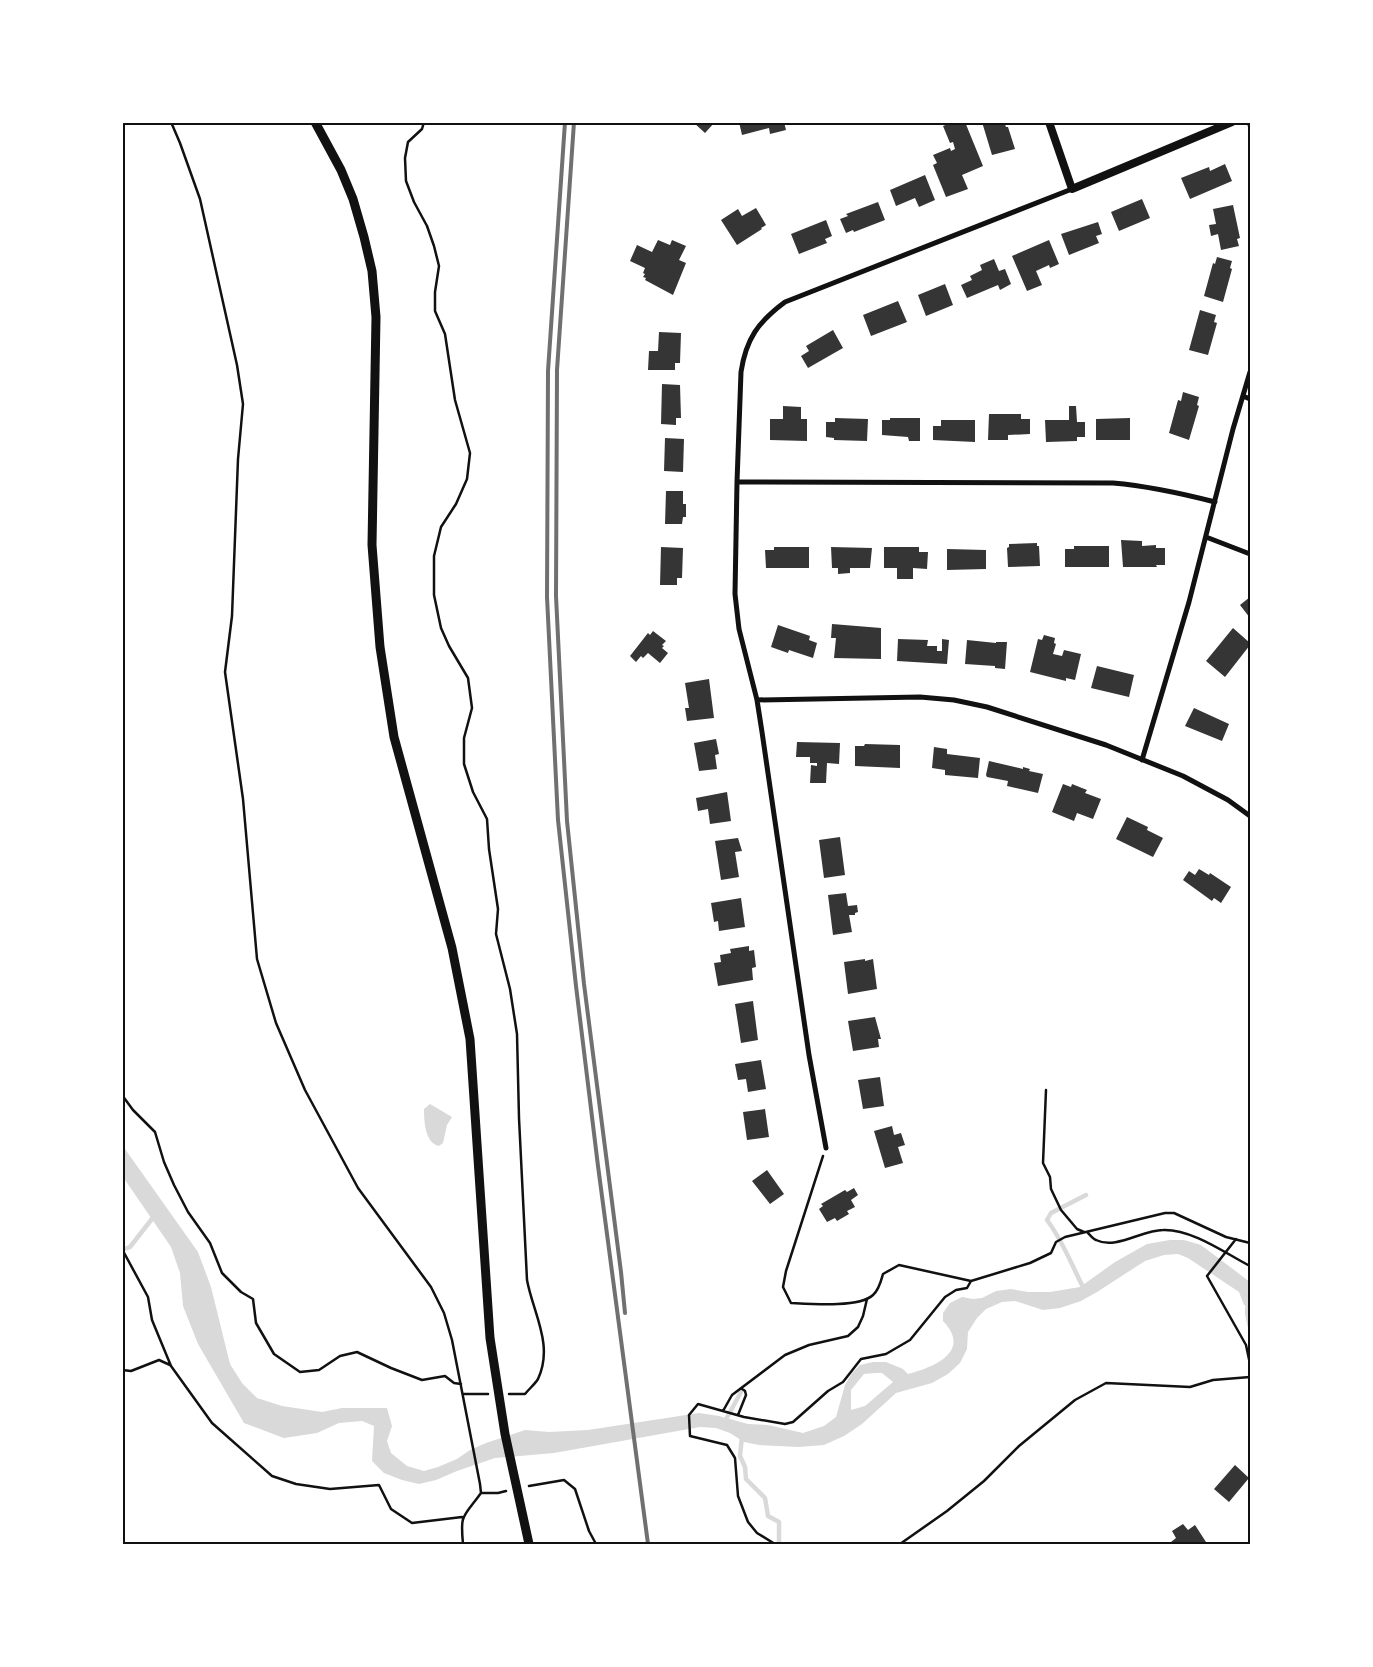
<svg xmlns="http://www.w3.org/2000/svg" width="1373" height="1667" viewBox="0 0 1373 1667" font-family="Overpass,sans-serif">
  <style>
    .water { fill: #d9d9d9; fill-rule: evenodd }
    .lines { fill: none; stroke-linecap: round; stroke-linejoin: round }
    .stream { stroke: #d9d9d9; stroke-width: 4.5 }
    .building { fill: #353535 }
    .path { stroke: #111; stroke-width: 2.5 }
    .minor { stroke: #111; stroke-width: 5 }
    .tertiary { stroke: #111; stroke-width: 8 }
    .secondary { stroke: #111; stroke-width: 9 }
    .rail { stroke: #707070; stroke-width: 4 }
    .neatline { fill: none; stroke: #111; stroke-width: 2 }
  </style>
  <rect width="100%" height="100%" fill="#fff"/>
  <path class="water" d="M430,1104L452,1117L447,1125L443,1143L439,1146C425,1143 424,1121 424,1109Z
    M122,1141L125,1149L198,1252L211,1287L230,1364L242,1383L257,1398L282,1406L322,1412L342,1408H387L392,1426L387,1441L391,1453L407,1466L424,1471L438,1467L457,1459L470,1450L486,1443L525,1430L549,1432L588,1430L699,1413L719,1416L748,1424L768,1425L803,1433L824,1426L836,1417L845,1385L852,1373L860,1365L873,1362H886L903,1369L908,1374C935,1367 972,1351 943,1321V1313L950,1303L962,1297L973,1299L982,1298L996,1291L1011,1289L1028,1292H1050L1080,1287L1115,1262L1147,1244L1170,1240H1184L1201,1245L1250,1282V1307L1244,1305L1239,1292L1188,1258L1178,1254L1164,1255L1145,1261L1097,1292L1081,1301L1060,1308L1043,1310L1015,1301L1002,1302L986,1309L977,1318L968,1332L967,1349L960,1363L948,1374L932,1383L896,1393L862,1424L844,1436L824,1445L799,1447L759,1445L744,1442L730,1433L716,1428L700,1427L554,1453L495,1458L457,1471L436,1480L419,1484L402,1480L384,1473L372,1461L374,1426L362,1421L339,1423L317,1433L284,1438L244,1423L198,1344L183,1306L180,1273L171,1247L123,1177ZM875,1373H882L893,1382L865,1406L851,1410V1390L864,1374Z"/>
  <g class="lines">
    <path class="stream" d="M122,1250L130,1247L155,1215
      M1084,1289C1072,1266 1063,1241 1047,1220L1051,1213L1086,1195
      M1248,1301L1247,1313L1250,1327
      M724,1423L741,1392
      M742,1436L740,1456L745,1467L746,1479L765,1498L768,1516L779,1522V1544"/>
  </g>
  <path class="building" d="M693,122H715L705,133Z
    M739,122H784L786,130L770,134L769,128L742,135Z
    M953,122H965L983,166L962,175L968,189L946,197L933,165L937,163L933,155L950,148L951,151L955,149L953,142L950,143L943,126Z
    M982,122H1004L1006,127H1008L1015,149L992,155Z
    M1225,164L1232,181L1190,199L1181,178L1209,167L1210,171Z
    M925,175L935,200L919,207L915,198L896,206L890,190Z
    M1142,199L1150,218L1119,231L1111,212Z
    M878,202L885,220L854,232L853,230L846,233L840,219L848,216L846,214Z
    M1233,205L1240,238L1237,239L1239,246L1221,250L1218,234L1211,236L1209,225L1216,224L1213,209Z
    M756,208L766,225L761,228L762,229L737,245L721,220L738,209L742,216Z
    M826,220L832,236L825,239L827,243L799,254L791,234Z
    M1098,222L1102,234L1096,236L1099,243L1069,255L1061,234Z
    M658,240L670,245L672,240L686,246L679,260L686,263L673,295L645,280L646,278L643,277L645,274L643,273L645,268L630,261L637,245L652,252Z
    M1049,240L1059,264L1050,268L1049,265L1036,271L1042,285L1027,291L1012,256Z
    M1217,257L1232,261L1230,268L1232,269L1223,302L1204,296L1213,263L1215,264Z
    M994,259L999,271L1005,269L1011,284L1000,290L998,285L967,298L961,285L972,280L970,276L982,270L980,265Z
    M945,284L953,305L926,316L918,295Z
    M898,301L907,322L871,336L863,315Z
    M1200,310L1216,315L1214,322L1217,323L1208,355L1189,350Z
    M833,330L843,348L808,368L801,356L809,351L806,346Z
    M659,332L681,333L680,363H675V370H648L649,351H658Z
    M662,384L680,385L681,418H676V425L661,424Z
    M1183,392L1199,397L1197,405L1199,406L1189,440L1169,433L1178,400L1181,401Z
    M783,406L801,407V419H807V441L770,440V419H783Z
    M1069,406H1076L1077,422H1085V437H1077V441L1046,442L1045,420H1069Z
    M989,414H1021V419H1030V434L1008,435V440H988Z
    M835,418L868,419L867,441L834,440V438L826,437V422H835Z
    M890,418H920V441H909L908,437L882,435V420H890Z
    M1130,418V440H1096V419Z
    M941,420H975V442L933,440V426H941Z
    M665,438L684,439L683,472L664,471Z
    M666,491H683V504H686V517H683L682,524H665Z
    M1121,540L1142,541V546L1156,545V548H1165V565H1156L1157,567H1123Z
    M1037,543V546H1039L1040,566L1008,567L1007,548L1009,547V544Z
    M1074,546H1109V567H1065V549H1074Z
    M661,547L683,548L682,578H677V585H660Z
    M774,547H809V568H766L765,550H774Z
    M831,547L872,548L870,568H850V573L838,574V568H832Z
    M884,547H919V552H928L927,569L913,568V579H897V568H884Z
    M947,549L986,550V569L947,570Z
    M1250,597V618L1240,605Z
    M832,624L881,628V659L834,658L836,638H831Z
    M778,625L810,636L809,640L817,643L813,658L789,650L788,653L771,647Z
    M1233,628L1250,643V645L1225,677L1206,661Z
    M653,631L666,641L662,645L664,646L662,648L668,653L660,663L648,653L643,658L641,656L636,662L630,656L648,633L650,635Z
    M1044,635L1055,638L1054,643L1056,644L1053,654L1062,656L1064,650L1081,654L1075,680L1066,678V681L1030,672L1038,639L1042,640Z
    M898,639L928,640L927,646H937V651H942V639L949,640L947,664L897,661Z
    M967,640L996,643V642H1007L1005,669L995,668V666L965,664Z
    M1097,666L1134,675L1129,697L1091,688Z
    M709,679L714,718L687,721L685,708H689L685,683Z
    M1194,708L1229,724L1222,741L1185,726Z
    M716,739L719,754L715,755L717,769L699,771L694,743Z
    M797,742L840,743L839,764L827,763L826,783H810L811,765L817,766V763H810V757H796Z
    M865,744L900,745V768L855,766V746H864Z
    M934,747L947,749V754L980,758L978,778L945,775V770L932,768Z
    M989,761L1023,769V767L1030,769L1029,771L1043,774L1038,793L1007,786L1008,781L987,777L986,775Z
    M1063,784L1071,787L1072,784L1087,790L1085,793L1101,799L1093,819L1077,813L1074,821L1052,812Z
    M727,792L731,821L710,824L708,809L698,811L696,798Z
    M1127,817L1148,827L1147,830L1163,838L1153,857L1116,839Z
    M840,837L845,875L824,878L819,840Z
    M738,838L742,851L735,852L739,877L721,880L715,841Z
    M1199,869L1209,875L1210,873L1231,887L1221,903L1214,898L1212,901L1183,880L1189,871L1195,875Z
    M846,893L848,906L857,905L858,912L855,913V915H849L852,932L833,935L828,895Z
    M741,898L745,927L719,931L718,921L714,922L711,903Z
    M749,946V951L754,950L756,967L752,968L753,980L718,986L714,963L721,962L720,955L731,953L730,949Z
    M865,959V961L873,959L877,989L848,994L844,962Z
    M753,1001L758,1040L741,1043L735,1004Z
    M875,1017L881,1039H878L879,1047L853,1051L848,1021Z
    M761,1060L766,1089L748,1092L746,1079L738,1080L735,1064Z
    M880,1077L884,1106L863,1109L858,1080Z
    M765,1109L769,1137L747,1140L743,1112Z
    M892,1126L894,1135L901,1133L905,1145L898,1147L903,1163L885,1168L874,1131Z
    M767,1170L784,1194L770,1204L752,1181Z
    M854,1188L858,1195L851,1200L855,1207L847,1211L849,1214L837,1221L835,1218L827,1222L819,1209L823,1206L821,1204L845,1190L847,1192Z
    M1235,1465L1249,1478L1229,1502L1214,1489Z
    M1183,1524L1188,1530L1195,1525L1206,1542L1203,1544H1172L1171,1542L1176,1538L1172,1531Z"/>
  <g class="lines">
    <path class="path" d="M171,122L180,143L200,199L237,365L243,404L238,459L232,616L225,672L243,799L257,959L276,1023L305,1090L358,1188L431,1287L444,1313L452,1340L480,1484L481,1493C463,1518 460,1513 463,1544
      M424,122L422,129L408,142L405,158L406,181L414,202L427,226L434,246L439,266L435,292V311L445,334L455,400L470,453L467,479L456,504L441,527L434,556V595L441,628L449,646L468,678L472,708L464,738V764L473,792L487,819L489,849L498,909L496,934L510,989L517,1034L519,1118L527,1280C533,1313 554,1345 538,1379C535,1384 529,1389 525,1394H509
      M1046,1090L1043,1163L1050,1177L1051,1189L1061,1210L1077,1229L1084,1232
      M122,1095L133,1110L155,1132L164,1162L174,1185L188,1212L210,1243L222,1273L241,1292L253,1299L256,1323L274,1354L300,1372L319,1370L340,1356L357,1352L391,1368L422,1380L445,1376L454,1383L461,1384
      M823,1156L786,1271L783,1287L791,1303C810,1304 859,1308 873,1295C879,1290 881,1281 883,1274L899,1265L971,1281L1030,1263L1051,1253L1056,1242L1065,1237L1165,1213H1174L1226,1237L1250,1243
      M1088,1233C1090,1235 1093,1239 1096,1240C1116,1250 1142,1230 1163,1230C1192,1229 1225,1253 1250,1266
      M1236,1239L1207,1276L1246,1345L1250,1364
      M122,1249L148,1297L152,1320L171,1366L212,1423L272,1476L296,1484L330,1489L379,1485L391,1509L412,1523L462,1517
      M122,1370L131,1371L159,1360L170,1365
      M463,1394H488
      M723,1411L732,1395L785,1355L809,1345L848,1336L858,1327L863,1316L867,1299
      M738,1415L746,1395L745,1391L741,1388
      M529,1486L564,1480L575,1489L589,1531L596,1544
      M481,1493H498L506,1491
      M775,1544L757,1533L748,1522L738,1496L735,1458L727,1445L690,1436L689,1415L698,1404L744,1417L785,1424L793,1422L828,1391L843,1382L861,1359L886,1354L910,1340L945,1297L956,1290L967,1288L971,1281
      M900,1544L947,1511L984,1481L1019,1446L1075,1400L1106,1383L1190,1387L1213,1380L1250,1377"/>
    <path class="minor" d="M1250,122V125
      M1243,396L1250,399
      M737,482L1113,483C1148,486 1180,493 1215,502
      M1206,537L1250,554
      M757,700L920,697L954,700L987,707L1106,745L1183,776L1228,800L1250,816
      M1142,760L1189,602L1233,429L1250,372
      M826,1148L809,1055L762,732L757,700L739,629L735,594L737,482L741,372C746,339 758,322 785,302L1072,189"/>
    <path class="tertiary" d="M1049,122L1072,189L1232,122"/>
    <path class="secondary" d="M315,122L341,170L353,199L364,237L372,271L376,317L372,545L380,647L394,737L452,948L470,1039L490,1338L505,1434L529,1544"/>
    <path class="rail" d="M565,122L548,371L547,597L558,820L576,986L598,1166L648,1544
      M574,122L557,370L556,596L567,821L584,984L621,1272L625,1313"/>
  </g>
  <rect width="1373" height="1667" fill="none" stroke="#ffffff" stroke-width="248"/>
  <rect x="124" y="124" width="1125" height="1419" class="neatline"/>
</svg>
